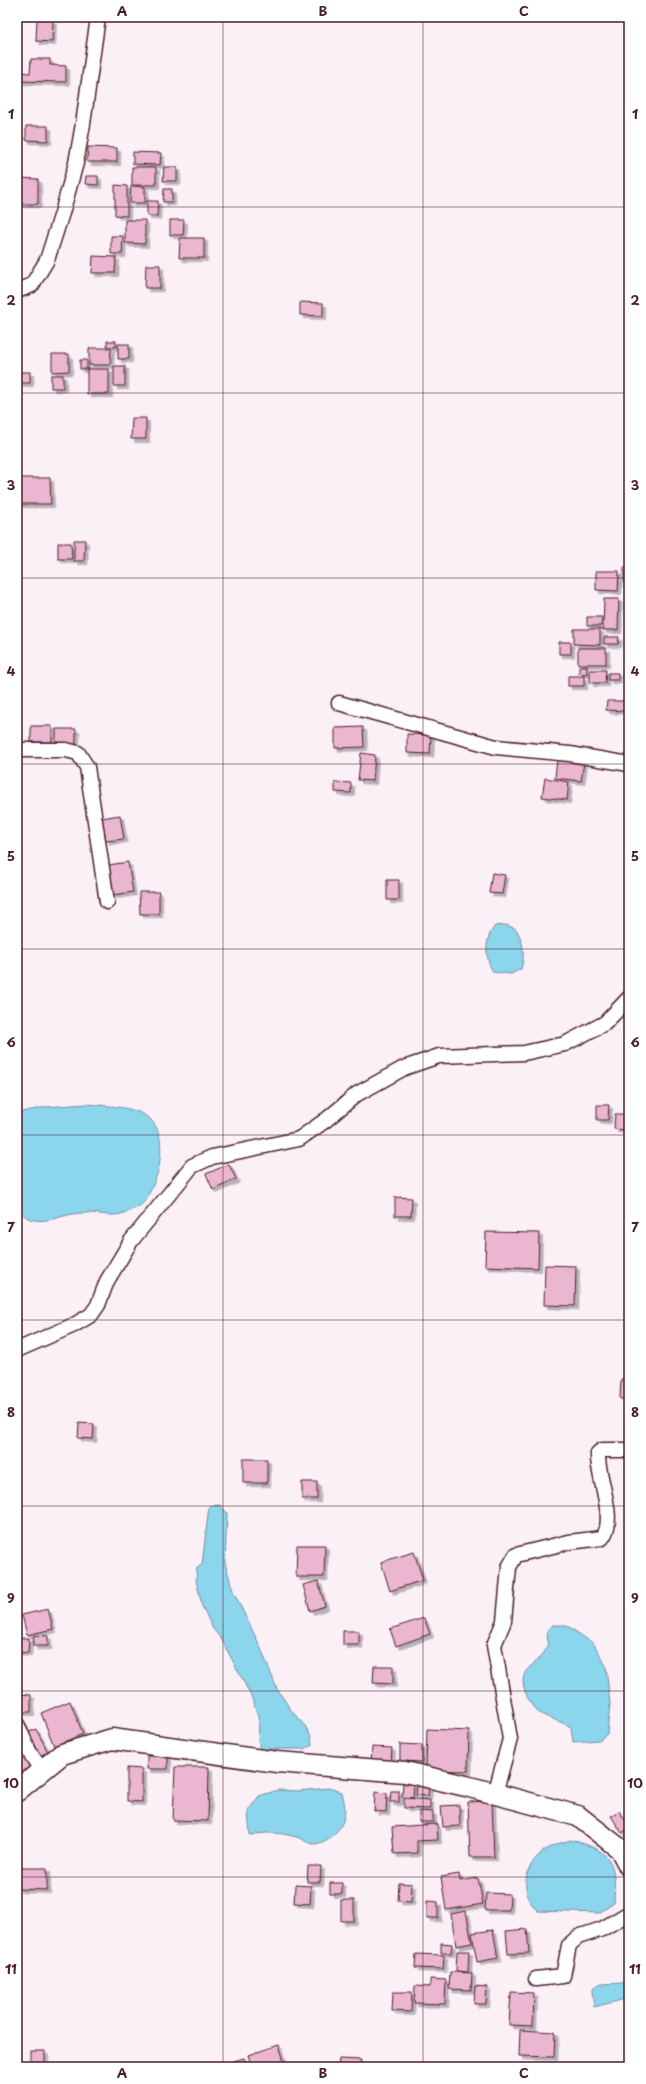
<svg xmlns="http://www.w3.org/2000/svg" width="646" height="2084" viewBox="0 0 646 2084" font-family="'Playpen Sans',sans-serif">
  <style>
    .water { fill: #8cd6ed; stroke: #728d9f }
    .building { fill: #eab6d0; stroke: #4a1f2b; filter: url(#shadow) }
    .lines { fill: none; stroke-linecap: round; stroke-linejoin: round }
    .minor-casing { stroke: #4a1f2b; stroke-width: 17 }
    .secondary-casing { stroke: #4a1f2b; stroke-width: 23 }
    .minor { stroke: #fff; stroke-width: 14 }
    .secondary { stroke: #fff; stroke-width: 20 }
    .grid { fill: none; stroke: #4a1f2b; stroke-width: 1; stroke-opacity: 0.55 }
    .neatline { fill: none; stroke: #4a1f2b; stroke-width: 1.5 }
    .grid-label { font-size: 13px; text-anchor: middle; font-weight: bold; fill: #4a1f2b }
  </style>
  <defs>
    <filter id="shadow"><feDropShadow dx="3.5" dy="3.5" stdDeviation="0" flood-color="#0004"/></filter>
  </defs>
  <rect width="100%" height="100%" fill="#fbf0f6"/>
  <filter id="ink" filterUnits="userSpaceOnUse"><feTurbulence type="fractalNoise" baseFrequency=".025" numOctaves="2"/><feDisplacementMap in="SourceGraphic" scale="8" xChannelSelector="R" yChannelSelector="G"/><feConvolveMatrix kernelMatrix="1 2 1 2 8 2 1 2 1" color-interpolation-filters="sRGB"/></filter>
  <g filter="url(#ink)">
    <path class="water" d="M506,925L516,929C524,943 525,954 521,969L511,974L493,972C485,958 484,939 495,926Z
      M86,1104C134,1108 169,1108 159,1167C158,1174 148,1199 143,1203C139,1207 130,1211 124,1213C111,1218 96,1212 82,1213C66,1213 50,1223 34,1220C25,1219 21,1212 17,1205V1113L46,1107Z
      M220,1505L227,1513L225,1563L233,1591L260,1646L277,1689L291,1710L305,1726L311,1736L312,1745L305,1749H260L258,1740L259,1727L258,1715L251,1696L222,1640L213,1629L202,1606L196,1580L197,1568L202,1565L209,1506Z
      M553,1625H566L594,1644L606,1666L610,1704L607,1734L599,1740L573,1742L571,1727C563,1722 542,1716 538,1712C531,1706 528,1699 525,1691C517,1666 537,1668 546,1649C549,1644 547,1636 547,1630Z
      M328,1788L342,1792C344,1801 346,1808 344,1817C342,1830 326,1844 313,1844C308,1844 302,1838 296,1837C280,1832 267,1832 250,1835L248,1811L259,1796L278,1790L298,1791Z
      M571,1840C613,1851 616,1862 614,1903L599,1913L538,1911C520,1895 523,1870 540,1854C548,1846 560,1843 571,1840Z
      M629,1981V1998L594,2007L592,1992L595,1986C610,1981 616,1986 629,1981Z"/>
    <path class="building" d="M37,19L53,20L52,42L36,41Z
      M31,59H50V65L66,66V82L17,81L18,72L30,73Z
      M26,126H48V141L26,140Z
      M88,147L117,148V162H87Z
      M133,152L161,153L160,165L133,164Z
      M132,167H156V185H132Z
      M164,167H177V181H163Z
      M86,176H98V185L85,184Z
      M17,178L38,179V204H17Z
      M115,185L127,186V216L115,215Z
      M131,186L145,187V203H130Z
      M164,189H172V202H163Z
      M147,201H158L157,216H147Z
      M125,220H145V244L125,243Z
      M170,220H184L183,235H170Z
      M111,236H123L122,254H111Z
      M180,238H204V258H179Z
      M93,256L116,257L115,273H92Z
      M146,265H160V288H145Z
      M300,302L323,303V316L300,315Z
      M107,341H116V347H107Z
      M118,344H129V359H118Z
      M89,348H111L110,365H89Z
      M52,354H69V371L52,372Z
      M80,360H87V369H80Z
      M114,366H125V386H114Z
      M87,369H109V394H87Z
      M17,372H30V383H17Z
      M51,375H63V388H51Z
      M132,418H146V439H131Z
      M17,478H50L51,504H17Z
      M74,540H85L84,561H74Z
      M58,543H71L72,559H58Z
      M624,567H629V583H624Z
      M596,571H619L618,591L596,590Z
      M604,599H619L618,630H603Z
      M587,617H602L601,626H587Z
      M574,629H600V645L574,644Z
      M604,637H619L618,644H604Z
      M559,642H571V654H559Z
      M578,648H606V664H578Z
      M579,666H587V674L579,673Z
      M590,670H606L605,683H590Z
      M608,673H618V680H608Z
      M568,676H584V686H568Z
      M607,701H626V711L606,710Z
      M31,726H52V742H31Z
      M363,727L364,747L335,748V728Z
      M56,729H76V745H56Z
      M407,734L431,735L430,754L407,753Z
      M361,753L375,755L373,781L358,780Z
      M557,759L584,762L581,781L555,778Z
      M545,778L569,782L567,800L542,797Z
      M335,782L351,783V793L335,792Z
      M120,815L124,839L106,841L102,818Z
      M627,848H629V867H626Z
      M128,862L133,892L113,895L109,865Z
      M492,873L505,875L502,894L489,893Z
      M387,880H399V900H387Z
      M139,892H159V914H140Z
      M597,1105H609L608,1120H597Z
      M615,1114H627V1130L614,1129Z
      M229,1164L236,1179L213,1190L206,1174Z
      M395,1197L412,1198L411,1216H395Z
      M486,1232L539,1233L538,1268L485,1266Z
      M545,1265L576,1266L575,1306L544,1305Z
      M621,1379H629V1399H620Z
      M79,1423L94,1424L93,1439L78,1438Z
      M243,1459H267V1483H243Z
      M302,1482H317V1499H302Z
      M297,1545H325L324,1577H296Z
      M414,1552L423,1580L390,1591L381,1562Z
      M318,1581L325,1606L310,1611L303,1585Z
      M48,1609L53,1629L27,1635L22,1615Z
      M424,1618L430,1634L396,1646L390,1629Z
      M343,1631H359V1645H343Z
      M34,1635L48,1636V1646H33Z
      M17,1638H29L28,1653L17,1652Z
      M374,1666H393V1684L373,1683Z
      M19,1694L31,1695V1712H18Z
      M70,1701L83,1734L54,1746L41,1713Z
      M36,1729L48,1752L35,1758L23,1735Z
      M427,1729L469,1731L468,1771L426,1770Z
      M17,1738L35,1764L18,1775L17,1773Z
      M400,1744L422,1745V1762L400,1761Z
      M372,1747L392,1748L391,1763L371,1762Z
      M147,1756H168V1769H147Z
      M175,1767H209L208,1821L173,1820Z
      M127,1768L142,1769V1802L127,1801Z
      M403,1783L414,1784L413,1798L402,1797Z
      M417,1784L429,1785L428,1796L416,1795Z
      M391,1791H399V1802H390Z
      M375,1792L387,1793L386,1812L374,1811Z
      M404,1798L430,1800V1809L404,1808Z
      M492,1801L494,1857H470L468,1802Z
      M459,1805L460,1826L443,1827L441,1806Z
      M419,1811L433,1812V1822H419Z
      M619,1811L629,1826V1828L622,1833L611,1816Z
      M437,1824L438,1840L417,1841V1853L394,1854L392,1827Z
      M308,1866H321L320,1882H307Z
      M17,1868H47V1890L17,1889Z
      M459,1874L460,1881L478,1878L483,1904L446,1910L441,1877Z
      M330,1883H342V1894H330Z
      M399,1883L412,1884L411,1902L398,1901Z
      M295,1885L311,1886L310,1904L294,1903Z
      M486,1893L510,1894L509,1910H485Z
      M341,1900H354V1921H341Z
      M427,1901L438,1902V1918H427Z
      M466,1911L472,1943L456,1946L451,1914Z
      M527,1929L529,1953L508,1954L506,1931Z
      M493,1930L498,1958L477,1962L472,1933Z
      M441,1943L452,1944L451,1953H441Z
      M457,1951H469L468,1972L456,1971Z
      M416,1954L444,1955L443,1969L415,1968Z
      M450,1972L472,1973L471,1990L449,1989Z
      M430,1979L446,1980L445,2004L414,2003L415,1986L430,1987Z
      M475,1986L487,1987L486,2004H474Z
      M393,1992H412L411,2012L392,2011Z
      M511,1992L534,1993L533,2026L509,2025Z
      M520,2030L555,2032L554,2057L519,2056Z
      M279,2045L286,2067H268L267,2065L252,2067L248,2055Z
      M31,2051H45V2067H31Z
      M244,2058L248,2067H228L227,2063Z
      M339,2059L361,2060L360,2067H338Z"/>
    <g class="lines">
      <defs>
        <path id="minor" d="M17,291L32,285L47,260L62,213L76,163L83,124L98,17
          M339,703L496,747L570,754L629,764
          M17,750H66L78,753L87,767L107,902
          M17,1350L74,1325L91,1315L98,1305L107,1281L131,1241L192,1166L212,1157L299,1139L326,1120L357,1094L404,1068L439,1056L524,1053L565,1044L605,1023L629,998
          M17,1724L30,1753L42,1771
          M495,1794L510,1739L494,1645L504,1621L509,1567L516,1555L569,1542L602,1538C618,1520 596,1475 598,1453L602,1450H629
          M536,1979L563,1976L569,1945L578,1937L602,1929L629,1913"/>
        <path id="secondary" d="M17,1791L62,1754L112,1739L277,1762L405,1772L466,1786L578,1816L620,1849L629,1866"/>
      </defs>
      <use href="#minor" class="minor-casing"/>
      <use href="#secondary" class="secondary-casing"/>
      <use href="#minor" class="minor"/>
      <use href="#secondary" class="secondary"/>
    </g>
  </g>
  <path class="grid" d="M223,17V2067M423,17V2067M17,207H629M17,393H629M17,578H629M17,764H629M17,949H629M17,1135H629M17,1320H629M17,1506H629M17,1691H629M17,1877H629"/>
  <rect width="646" height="2084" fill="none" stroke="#fff" stroke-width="44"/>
  <rect x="22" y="22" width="602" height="2040" class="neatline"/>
  <g class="grid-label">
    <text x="122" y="16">A</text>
    <text x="323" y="16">B</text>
    <text x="524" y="16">C</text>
    <text x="11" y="119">1</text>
    <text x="635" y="119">1</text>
    <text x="11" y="305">2</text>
    <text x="635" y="305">2</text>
    <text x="11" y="490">3</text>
    <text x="635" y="490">3</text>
    <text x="11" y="676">4</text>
    <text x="635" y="676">4</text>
    <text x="11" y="861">5</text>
    <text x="635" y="861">5</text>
    <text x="11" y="1047">6</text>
    <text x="635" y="1047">6</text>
    <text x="11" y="1232">7</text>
    <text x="635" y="1232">7</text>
    <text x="11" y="1417">8</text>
    <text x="635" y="1417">8</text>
    <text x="11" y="1603">9</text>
    <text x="635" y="1603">9</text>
    <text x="11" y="1788">10</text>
    <text x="635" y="1788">10</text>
    <text x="11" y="1974">11</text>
    <text x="635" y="1974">11</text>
    <text x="122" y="2078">A</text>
    <text x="323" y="2078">B</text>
    <text x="524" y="2078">C</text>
  </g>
</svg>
